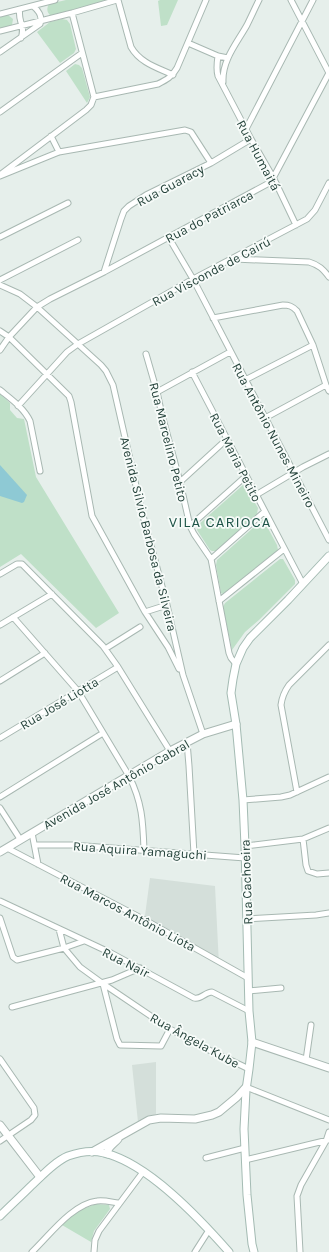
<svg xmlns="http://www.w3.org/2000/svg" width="329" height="1252" viewBox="0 0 329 1252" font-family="Karla,sans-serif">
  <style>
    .built { fill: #d4dfda }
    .green { fill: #bfe0c8 }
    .water { fill: #8ec9d4 }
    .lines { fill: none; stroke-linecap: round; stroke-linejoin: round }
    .minor-casing { stroke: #a8b8b2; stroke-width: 7 }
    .tertiary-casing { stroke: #a8b8b2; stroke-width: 9 }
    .secondary-casing { stroke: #a4bbb3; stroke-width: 9 }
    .minor { stroke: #fff; stroke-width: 5 }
    .tertiary { stroke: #fff; stroke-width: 7 }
    .secondary { stroke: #fff; stroke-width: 7 }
    .labels { text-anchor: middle; stroke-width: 3.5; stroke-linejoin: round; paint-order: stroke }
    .street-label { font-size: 13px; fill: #24423a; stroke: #f7fbf9 }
    .quarter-label { font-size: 15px; letter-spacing: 1px; fill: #1f5548; stroke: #f7fbf9 }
  </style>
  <rect width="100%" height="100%" fill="#e6efeb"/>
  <path class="built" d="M150,878L215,886L219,965L144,923Z
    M156,1062V1114L138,1122L132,1065Z"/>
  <path class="green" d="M66,0H106L52,16C47,14 46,9 49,4Z
    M160,0H178L167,25L161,26L158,1Z
    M8,15L13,19L12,25L0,28V17Z
    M62,19L67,20L70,24L76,49L74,53L60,63L37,32L50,22Z
    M75,64L79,65L82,68L90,97L87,103L66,71Z
    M0,394L10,403V410L17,418L24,419L36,477L119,613L96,628L21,554L0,567Z
    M243,485L245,486L258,508L257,514L216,551H212L210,550L197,530L198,525Z
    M263,519L277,545L278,550L223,594L221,593L216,565L217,560Z
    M280,559H283L295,580V584L259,620L245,632L232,650L223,607L225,603Z
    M96,1204L109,1205L110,1209L94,1231L91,1242L62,1225L78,1211Z"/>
  <path class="water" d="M0,465L27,495L24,502L22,503L0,496Z"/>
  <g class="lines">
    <defs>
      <path id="minor" d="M118,0L131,47C140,63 158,68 173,75
        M291,0L329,73
        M20,9C17,21 26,26 21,38
        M72,13L94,97
        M0,14L55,0
        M0,31L72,13L117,0
        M188,43L218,56L228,58
        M0,52L40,24C43,17 38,10 33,6
        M218,56C217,63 216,69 218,76L251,139L274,179L296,225
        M223,82C222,60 237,43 247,25C251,17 255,8 259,0
        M94,97L158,84C166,80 172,77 177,68L206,0
        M0,112L82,53
        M246,129L313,0
        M51,136L59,152
        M0,175L86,110L91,105L94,97
        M0,176L59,152L185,130L191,132L211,163
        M0,237L68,203
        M169,238L193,279L329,540
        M234,259L309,262C319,265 323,269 329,277
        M104,272L121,219L124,211L129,206L146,195L211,163L251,139
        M0,280L78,240
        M0,285L20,294L37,307L101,365L106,371L113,385L142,512L167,605L183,675L203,734
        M213,318L283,305C289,305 292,306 297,311L313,345L326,385L329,391
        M0,331L9,337L69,396L71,402L92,516L145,612L168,647L179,669
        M0,350L9,337L37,307L50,299L104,272L271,182L329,73
        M146,354L157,392L162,415L180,482L190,526L194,534L211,559L212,564L229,653L231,658L236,664
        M192,372L303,584
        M245,380L313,345
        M0,390C11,399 24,408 30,421L40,471
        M157,392L230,352
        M18,406L67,352L78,344L193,279L307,219L315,210L329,183
        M265,418L326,385
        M180,482L227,439
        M256,495L303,467L329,454
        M190,526L246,476
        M211,559L264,512
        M0,574L17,564H22L103,646L118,667L170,751
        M219,601L284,549
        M145,612L167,605
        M13,617L78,691L129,776C142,802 143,821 144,850
        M0,625L52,594
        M105,649L140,627
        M0,681L45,653
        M0,738L118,667
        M187,742L189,766L194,854
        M297,792L281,705C282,697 284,692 289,685L329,645
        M0,797L103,733
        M243,800L281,797L290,795L329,777
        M0,808L20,839
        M32,833L38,864
        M303,839L306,865L308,871L317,874L329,873
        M35,845H72L245,858
        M245,846L303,839L329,828
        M7,848L145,920L248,978
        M0,901L111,953L194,998C201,1000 205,992 212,992L249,1011
        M0,918L13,957L17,960L64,948L84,941
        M247,919L316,915L329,913
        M59,929L64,948L80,967L102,983L170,1029L209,1050L249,1069
        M103,984L117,1039L120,1045L161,1046L170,1029
        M249,991L281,988
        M12,1007L112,980L140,968
        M0,1059L34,1108L35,1115L31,1120L0,1141
        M306,1060L311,1025
        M246,1087L329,1120
        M206,1158L245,1148
        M245,1160L328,1140
        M32,1252C49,1236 72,1204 97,1201C104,1200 111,1202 118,1203
        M94,1252L95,1240L99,1231L143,1172
        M195,1252L209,1230
        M300,1252L297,1196L301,1185L326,1141L329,1132"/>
      <path id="tertiary" d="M0,852L170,751L203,734L236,724
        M252,1042L329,1068
        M0,1125L40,1177
        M92,1152L149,1120L161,1118L195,1119L212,1115L219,1112L237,1097L246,1087
        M108,1154C106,1148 114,1144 118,1139"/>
      <path id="secondary" d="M0,1216C10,1206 21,1196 31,1186C42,1176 54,1162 68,1156C79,1152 93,1150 104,1153C148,1163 200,1219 229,1252
        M254,1252L252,1244L247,1195L244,1129L246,1090L249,1069L252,1042L249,1011L245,846L243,800L236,724L231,693L233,679L236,664L243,648L250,638L288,600L329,556"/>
    </defs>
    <use href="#minor" class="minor-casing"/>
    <use href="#tertiary" class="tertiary-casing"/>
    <use href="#secondary" class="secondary-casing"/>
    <use href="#minor" class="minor"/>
    <use href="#tertiary" class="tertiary"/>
    <use href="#secondary" class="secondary"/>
  </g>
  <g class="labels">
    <g class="street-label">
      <text transform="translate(259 155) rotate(62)" y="5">Rua Humaitá</text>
      <text transform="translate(170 185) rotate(-28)" y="5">Rua Guaracy</text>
      <text transform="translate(209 216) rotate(-28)" y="5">Rua do Patriarca</text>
      <text transform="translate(211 271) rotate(-28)" y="5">Rua Visconde de Cairú</text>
      <text transform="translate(274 435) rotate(62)" y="5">Rua Antônio Nunes Mineiro</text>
      <text transform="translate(169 442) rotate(76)" y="5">Rua Marcelino Petito</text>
      <text transform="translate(236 457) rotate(63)" y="5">Rua Maria Petito</text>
      <text transform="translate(149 534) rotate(76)" y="5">Avenida Silvio Barbosa da Silveira</text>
      <text transform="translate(59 703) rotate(-31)" y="5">Rua José Liotta</text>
      <text transform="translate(116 784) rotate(-30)" y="5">Avenida José Antônio Cabral</text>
      <text transform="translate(140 850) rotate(4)" y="5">Rua Aquira Yamaguchi</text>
      <text transform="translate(246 882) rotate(-92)" y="5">Rua Cachoeira</text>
      <text transform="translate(128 912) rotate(28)" y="5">Rua Marcos Antônio Liota</text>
      <text transform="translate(126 962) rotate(27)" y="5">Rua Nair</text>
      <text transform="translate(195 1040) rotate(29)" y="5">Rua Ângela Kube</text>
    </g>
    <g class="quarter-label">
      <text x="220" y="527">VILA CARIOCA</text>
    </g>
  </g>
</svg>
